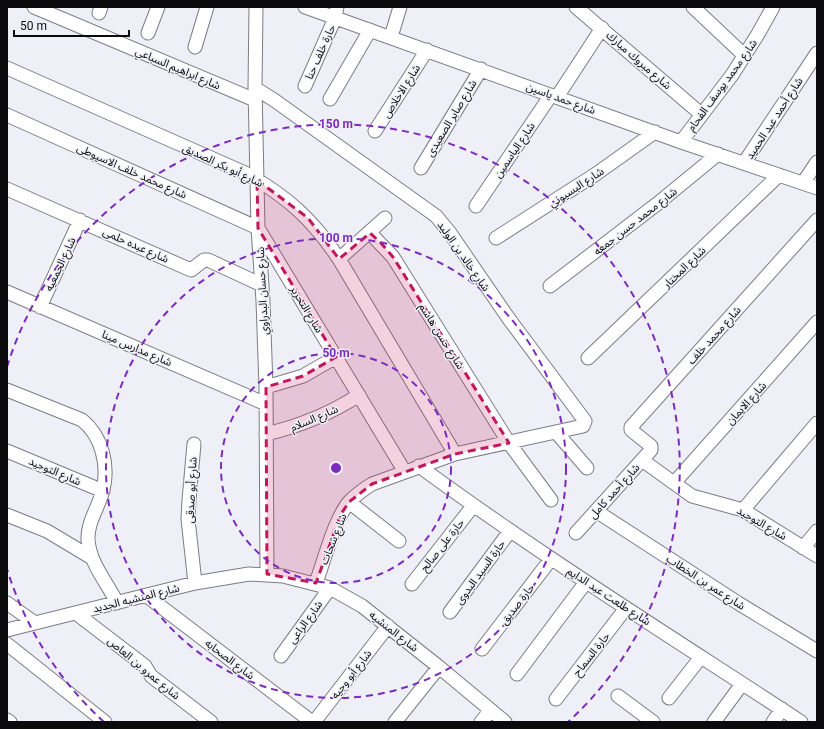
<svg xmlns="http://www.w3.org/2000/svg" width="824" height="729" viewBox="0 0 824 729" font-family="Roboto,'Noto Sans Arabic',sans-serif">
  <style>
    .lines { fill: none; stroke-linecap: round; stroke-linejoin: round }
    .street-casing { stroke: #7c7d84; stroke-width: 15 }
    .street { stroke: #fff; stroke-width: 13 }
    .marked { fill: #c2185b; fill-opacity: 0.2; stroke: #c2185b; stroke-width: 3; stroke-dasharray: 8 5; stroke-linejoin: round }
    .ring { fill: none; stroke: #7b2cbf; stroke-width: 2; stroke-dasharray: 7 5 }
    .labels { text-anchor: middle; stroke-width: 3; stroke-linejoin: round; paint-order: stroke }
    .street-label { font-size: 11px; fill: #0b0b0e; stroke: #efeff8 }
    .centre { fill: #7b2cbf; stroke: #efeff8; stroke-width: 2 }
    .ring-label { font-size: 12px; text-anchor: middle; font-weight: bold; fill: #7b2cbf; stroke: #efeff8; stroke-width: 3; stroke-linejoin: round; paint-order: stroke }
  </style>
  <rect width="100%" height="100%" fill="#efeff8"/>
  <g class="lines">
    <defs>
      <path id="street" d="M34,7L255,100
        M256,7L255,88L258,228L263,301L266,387L267,574
        M305,7L681,142L817,188
        M576,7L701,114
        M693,7L745,56
        M99,13L101,7
        M148,33L158,7
        M391,37L400,7
        M195,47L207,7
        M7,68L245,173C287,196 313,220 339,259L455,454
        M305,86L335,18L337,7
        M255,88L274,100L436,216L450,233L509,319L585,421L583,426L455,454L372,484C364,489 357,494 350,501C335,517 324,561 316,583
        M557,97L602,28
        M330,99L370,30
        M7,115L258,228L405,472
        M375,131L427,50
        M681,142L732,75L758,34L773,7
        M744,163L817,53
        M421,168L481,69
        M803,183L817,162
        M7,189L191,270L204,260H208L262,285
        M476,206L551,95
        M370,233L393,257L509,443L551,500
        M496,238L596,174L655,132
        M339,259L385,218
        M550,286L657,204L718,154
        M7,292L266,404
        M40,307L80,220
        M588,358L779,175
        M266,387L303,376L336,357
        M7,390L82,420C102,436 109,465 103,490C99,507 87,522 88,540C90,564 107,582 117,603
        M556,432L587,468
        M266,434C300,426 330,414 359,395
        M194,444L189,500L188,519L195,583
        M7,451L103,491
        M642,460L692,496L743,510L817,556
        M419,466C543,557 673,638 801,722
        M674,483L817,322
        M349,502L399,541
        M743,510L817,423
        M596,511L738,603L817,651
        M7,515L47,531L92,558
        M576,533L651,450V446L631,430V427L817,220
        M803,548L817,531
        M412,584L473,506
        M147,596L312,722
        M7,603L35,623
        M450,612L510,531
        M77,614L145,666L151,676L211,722
        M7,630L195,583L249,574L283,576L330,588L362,606L439,667L505,722
        M7,644L105,722
        M482,649L551,559
        M281,656L330,588
        M517,674L586,582
        M618,696L653,722
        M669,698L701,657
        M556,699L626,608
        M7,720L10,722
        M314,722L388,626
        M395,722L439,667
        M481,722L491,710
        M714,722L742,684
        M773,722L782,709"/>
    </defs>
    <use href="#street" class="street-casing"/>
    <use href="#street" class="street"/>
  </g>
  <path class="marked" d="M257,180L308,218L339,259L370,233L381,243L393,257L509,443L455,454L372,484L349,502L341,514L316,583L267,574L266,387L303,376L336,357L258,228Z"/>
  <g class="ring">
    <circle cx="336" cy="468" r="115"/>
    <circle cx="336" cy="468" r="230"/>
    <path d="M104 722A344 344 0 0 1 7 569M7 367A344 344 0 1 1 568 722"/>
  </g>
  <g class="labels">
    <g class="street-label">
      <text transform="translate(320 52) rotate(-66)" y="4">حارة خلف حنا</text>
      <text transform="translate(639 60) rotate(41)" y="4">شارع مبروك مبارك</text>
      <text transform="translate(178 68) rotate(23)" y="4">شارع ابراهيم السباعي</text>
      <text transform="translate(722 85) rotate(-54)" y="4">شارع محمد يوسف الفحام</text>
      <text transform="translate(401 91) rotate(-58)" y="4">شارع الاخلاص</text>
      <text transform="translate(561 98) rotate(20)" y="4">شارع حمد ياسين</text>
      <text transform="translate(451 118) rotate(-59)" y="4">شارع صابر الصعيدى</text>
      <text transform="translate(774 118) rotate(-57)" y="4">شارع أحمد عبد الحميد</text>
      <text transform="translate(514 150) rotate(-56)" y="4">شارع الياسمين</text>
      <text transform="translate(223 165) rotate(25)" y="4">شارع أبو بكر الصديق</text>
      <text transform="translate(132 171) rotate(24)" y="4">شارع محمد خلف الاسيوطى</text>
      <text transform="translate(576 187) rotate(-33)" y="4">شارع البسيوني</text>
      <text transform="translate(635 221) rotate(-38)" y="4">شارع محمد حسن جمعه</text>
      <text transform="translate(136 245) rotate(24)" y="4">شارع عبده حلمى</text>
      <text transform="translate(464 256) rotate(55)" y="4">شارع خالد بن الوليد</text>
      <text transform="translate(60 264) rotate(-65)" y="4">شارع الجمعيه</text>
      <text transform="translate(684 267) rotate(-44)" y="4">شارع المختار</text>
      <text transform="translate(262 291) rotate(-93)" y="4">شارع حسان البدراوي</text>
      <text transform="translate(307 309) rotate(59)" y="4">شارع التحرير</text>
      <text transform="translate(714 335) rotate(-48)" y="4">شارع محمد خلف</text>
      <text transform="translate(442 336) rotate(58)" y="4">شارع حسن هاشم</text>
      <text transform="translate(137 348) rotate(23)" y="4">شارع مدارس مينا</text>
      <text transform="translate(746 403) rotate(-48)" y="4">شارع الايمان</text>
      <text transform="translate(314 418) rotate(-23)" y="4">شارع السلام</text>
      <text transform="translate(55 471) rotate(23)" y="4">شارع التوحيد</text>
      <text transform="translate(191 490) rotate(-87)" y="4">شارع أبو صدقى</text>
      <text transform="translate(614 491) rotate(-48)" y="4">شارع أحمد كامل</text>
      <text transform="translate(762 523) rotate(30)" y="4">شارع التوحيد</text>
      <text transform="translate(333 539) rotate(-68)" y="4">شارع شحات</text>
      <text transform="translate(442 545) rotate(-52)" y="4">حارة على صالح</text>
      <text transform="translate(480 572) rotate(-54)" y="4">حارة السيد البدوى</text>
      <text transform="translate(706 582) rotate(33)" y="4">شارع عمر بن الخطاب</text>
      <text transform="translate(609 596) rotate(33)" y="4">شارع طلعت عبد الدايم</text>
      <text transform="translate(136 598) rotate(-14)" y="4">شارع المنشيه الجديد</text>
      <text transform="translate(517 604) rotate(-52)" y="4">حارة صديق</text>
      <text transform="translate(305 622) rotate(-54)" y="4">شارع الراعى</text>
      <text transform="translate(394 631) rotate(38)" y="4">شارع المنشيه</text>
      <text transform="translate(591 654) rotate(-52)" y="4">حارة السماح</text>
      <text transform="translate(230 659) rotate(37)" y="4">شارع الصحابه</text>
      <text transform="translate(144 668) rotate(40)" y="4">شارع عمرو بن العاص</text>
      <text transform="translate(351 674) rotate(-52)" y="4">شارع أبو وجيه</text>
    </g>
  </g>
  <circle cx="336" cy="468" r="6" class="centre"/>
  <g class="ring-label">
    <text x="336" y="128">150 m</text>
    <text x="336" y="242">100 m</text>
    <text x="336" y="357">50 m</text>
  </g>
  <rect width="824" height="729" fill="none" stroke="#0b0b0e" stroke-width="16"/>
  <path d="M14 30v6h115v-6" fill="none" stroke="#0b0b0e" stroke-width="2"/>
  <text x="20" y="30" font-size="12" fill="#0b0b0e" stroke="#efeff8" stroke-width="3" paint-order="stroke">50 m</text>
</svg>
